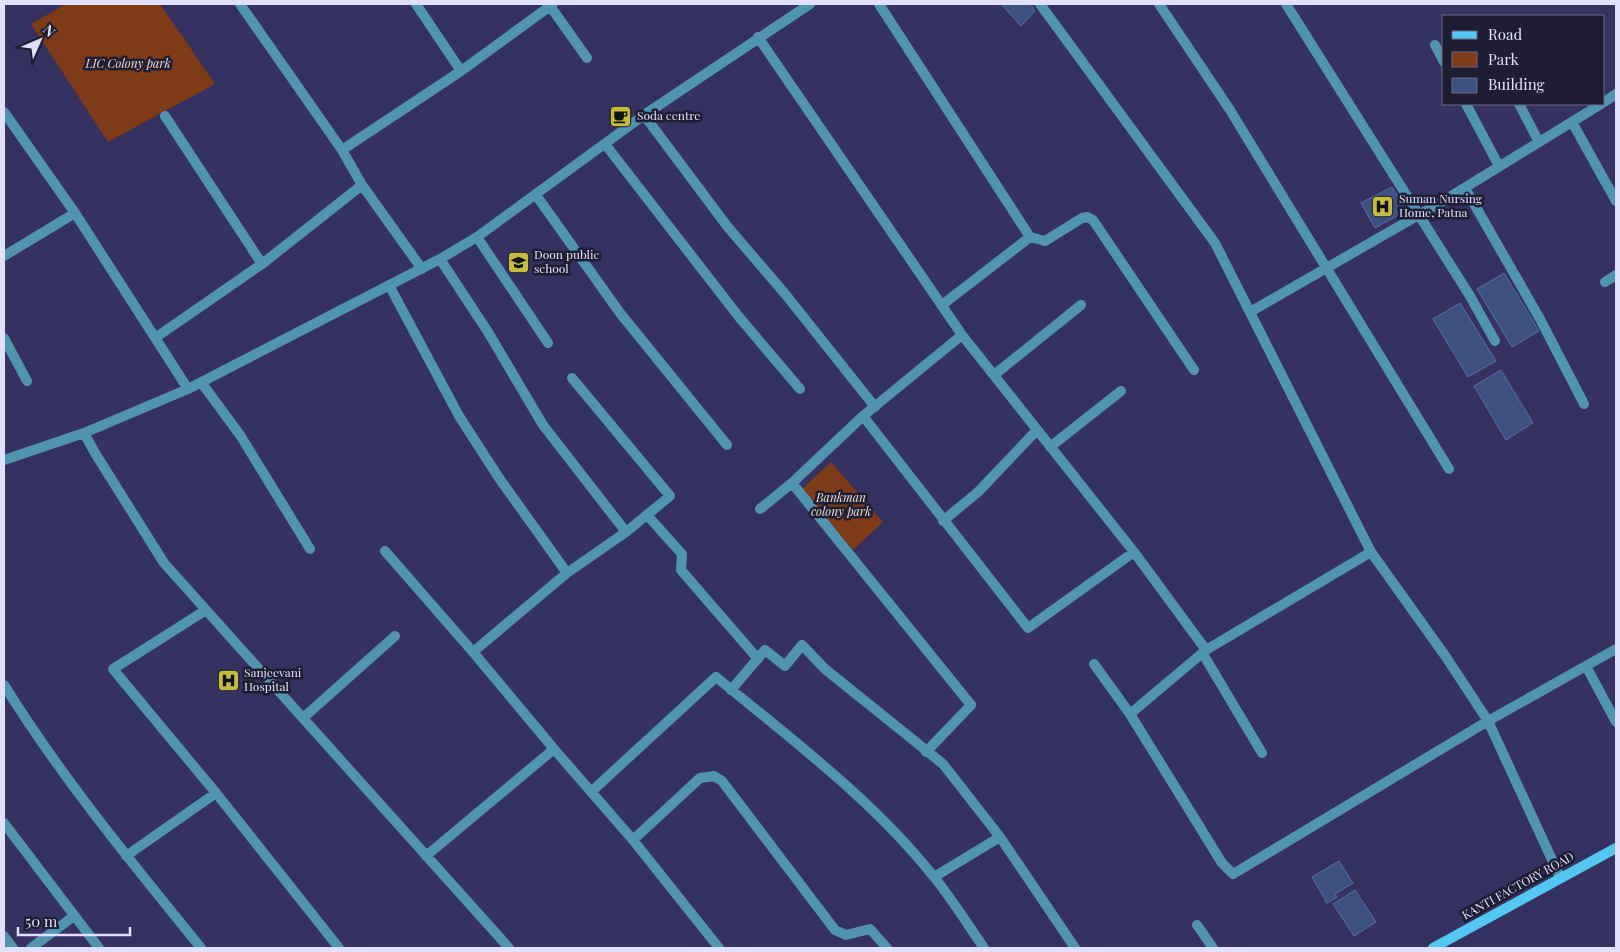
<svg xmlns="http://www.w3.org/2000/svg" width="1620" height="952" viewBox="0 0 1620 952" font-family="'Playfair Display',serif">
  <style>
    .green { fill: #7f3b17 }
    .building { fill: #3d5180; stroke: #596e9f }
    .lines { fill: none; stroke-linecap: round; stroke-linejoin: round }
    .street { stroke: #5094af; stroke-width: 10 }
    .secondary { stroke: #51c7f2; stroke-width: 10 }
    .labels { text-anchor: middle; stroke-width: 5; stroke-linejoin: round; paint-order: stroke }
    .park-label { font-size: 12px; font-style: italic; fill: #f0d9cf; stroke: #1e1d32 }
    .poi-label { font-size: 12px; fill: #e1e1ff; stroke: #1e1d32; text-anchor: start }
    .street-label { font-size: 12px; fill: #e1e1ff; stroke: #1e1d32 }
  </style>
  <rect width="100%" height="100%" fill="#353160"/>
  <path class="green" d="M66,4H160L215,84L108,142L31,24Z
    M831,462L883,522L853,550L802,489Z"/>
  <path class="building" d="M1001,4H1030L1035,11L1021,26Z
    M1392,187L1406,211L1375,228L1361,203Z
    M1504,273L1539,331L1512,347L1477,289Z
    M1460,303L1496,361L1468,377L1433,319Z
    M1501,370L1533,423L1506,440L1474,386Z
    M1339,861L1353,883L1335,894L1337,897L1327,903L1312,877Z
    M1355,890L1376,922L1354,936L1333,904Z"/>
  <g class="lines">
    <path class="street" d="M240,4L342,150L362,185L422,269
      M879,4L1030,237L942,305
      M1040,4L1215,243L1371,552L1446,657L1488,721L1560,877
      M1159,4L1230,110L1449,469
      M1286,4L1470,296L1495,341
      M550,6L587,58
      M758,37L962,335L863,416L792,483L760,509
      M1435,45L1444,62
      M461,71L553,4
      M1604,102L1616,94
      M1466,104L1499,166
      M1519,104L1539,142
      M4,112L75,213L188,389
      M644,115L727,226L786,295L875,407
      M165,116L262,264
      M1572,122L1616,201
      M605,144L739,317L800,389
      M342,150L461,71L416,4
      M1465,188L1540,319L1584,404
      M536,195L620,313L727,445
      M477,237L548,343
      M1030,237L1045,241L1082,218L1087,217L1093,220L1194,370
      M4,256L75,213
      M440,259L488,332L543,425L626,532
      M1605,282L1616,275
      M389,285L459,416L499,478L567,573
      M1250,312L1443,201L1601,104
      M962,335L1134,552L1206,650L1371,552
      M4,338L27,381
      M155,338L262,264L362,185
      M994,375L1081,305
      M201,382L240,435L310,549
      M863,416L1028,628L1134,552
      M84,433L95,453L164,563L509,948
      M1050,447L1121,391
      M4,460L84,433L188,389L440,259L477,237L644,115L810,4
      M792,483L971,705L926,752
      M647,515L682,554L681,570L758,659
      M943,521L978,492L1036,431
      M385,551L473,652
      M206,610L113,669L216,793L339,948
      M1203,654L1262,753
      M1094,664L1130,714L1222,863L1233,874L1488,721L1616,649
      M1586,666L1616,722
      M4,685C62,778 132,863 201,948
      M731,690L765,650L785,666L802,645L825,669L943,764L1000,837L1075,948
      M1130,714L1206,650
      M303,718L395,636
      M554,749L633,840L719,948
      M591,792L716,677C791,739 873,800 934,877C952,899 968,925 984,948
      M4,823L99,948
      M633,840L700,778L714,776L722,781L835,930L846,935L870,929L887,948
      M126,856L216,793
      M426,856L554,749L473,652L567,573L626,532L670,496L572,378
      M934,877L1000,837
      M1197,925L1213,948
      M4,936L13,948
      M31,948L74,916"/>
    <path class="secondary" d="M1433,948L1616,848"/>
  </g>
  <defs>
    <symbol id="cafe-square" viewBox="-11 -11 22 22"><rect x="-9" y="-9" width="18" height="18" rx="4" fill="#c5bc3d" stroke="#1e1d32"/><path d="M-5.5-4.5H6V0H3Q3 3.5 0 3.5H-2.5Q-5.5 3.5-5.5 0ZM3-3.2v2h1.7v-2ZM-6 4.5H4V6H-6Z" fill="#111"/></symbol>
    <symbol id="hospital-square" viewBox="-11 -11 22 22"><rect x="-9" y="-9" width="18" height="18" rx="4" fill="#c5bc3d" stroke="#1e1d32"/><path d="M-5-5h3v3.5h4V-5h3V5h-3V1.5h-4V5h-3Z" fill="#111"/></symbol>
    <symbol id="school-square" viewBox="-11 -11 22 22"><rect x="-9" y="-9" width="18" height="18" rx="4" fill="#c5bc3d" stroke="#1e1d32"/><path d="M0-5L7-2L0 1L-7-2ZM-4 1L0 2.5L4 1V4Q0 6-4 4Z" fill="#111"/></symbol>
  </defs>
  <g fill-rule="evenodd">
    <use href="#cafe-square" x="608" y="104" width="25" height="25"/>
    <use href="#hospital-square" x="1370" y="194" width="25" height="25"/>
    <use href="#school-square" x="506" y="250" width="25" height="25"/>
    <use href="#hospital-square" x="216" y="668" width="25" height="25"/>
  </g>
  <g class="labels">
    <g class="park-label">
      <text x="128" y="68">LIC Colony park</text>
      <text x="841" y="502">Bankman<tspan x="841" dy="14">colony park</tspan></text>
    </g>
    <g class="poi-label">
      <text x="637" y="120">Soda centre</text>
      <text x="1399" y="203">Suman Nursing<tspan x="1399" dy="14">Home, Patna</tspan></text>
      <text x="534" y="259">Doon public<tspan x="534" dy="14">school</tspan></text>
      <text x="244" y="677">Sanjeevani<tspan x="244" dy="14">Hospital</tspan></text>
    </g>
    <g class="street-label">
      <text transform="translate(1518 886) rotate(-29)" y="4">KANTI FACTORY ROAD</text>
    </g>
  </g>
  <rect width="1620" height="952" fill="none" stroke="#e1e1ff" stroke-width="10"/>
  <rect x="1442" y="15" width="162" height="90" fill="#1e1d32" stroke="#6c6b84"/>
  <rect x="1452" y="31" width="25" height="8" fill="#51c7f2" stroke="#6c6b84"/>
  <text x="1488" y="40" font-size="15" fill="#e1e1ff">Road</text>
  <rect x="1452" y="52" width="25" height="15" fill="#7f3b17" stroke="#6c6b84"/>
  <text x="1488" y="65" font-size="15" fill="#e1e1ff">Park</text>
  <rect x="1452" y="78" width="25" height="15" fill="#3d5180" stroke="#6c6b84"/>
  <text x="1488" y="90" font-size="15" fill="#e1e1ff">Building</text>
  <g transform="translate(40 40) rotate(45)" stroke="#1e1d32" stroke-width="4" paint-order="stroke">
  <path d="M0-4L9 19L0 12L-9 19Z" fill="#e1e1ff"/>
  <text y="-8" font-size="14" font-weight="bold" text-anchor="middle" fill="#e1e1ff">N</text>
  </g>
  <path d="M18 927v8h112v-8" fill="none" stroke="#e1e1ff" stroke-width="2.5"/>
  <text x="25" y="927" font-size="15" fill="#e1e1ff" stroke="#1e1d32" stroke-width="4" paint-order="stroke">50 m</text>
</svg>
